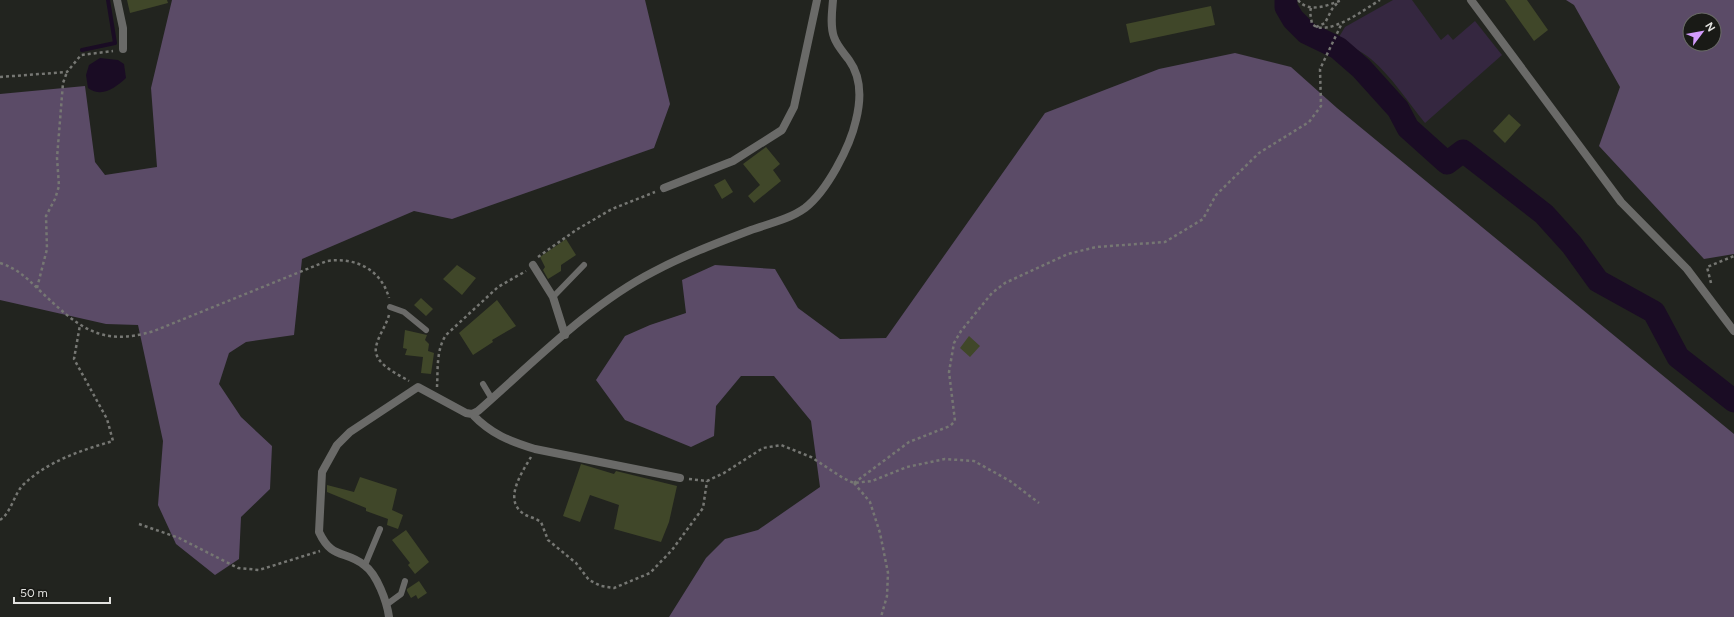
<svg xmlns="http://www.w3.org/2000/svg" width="1734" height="617" viewBox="0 0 1734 617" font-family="Figtree,sans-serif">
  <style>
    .green { fill: #352740 }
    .forest { fill: #5b4b67; fill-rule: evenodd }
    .water { fill: #1a0c24 }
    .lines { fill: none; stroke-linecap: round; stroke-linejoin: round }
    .stream { stroke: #1a0c24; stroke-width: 4 }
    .river { stroke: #1a0c24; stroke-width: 23 }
    .building { fill: #404729 }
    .path { stroke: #767773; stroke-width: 2.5; stroke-dasharray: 3 3; stroke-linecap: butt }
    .lane { stroke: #6a6a68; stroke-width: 6 }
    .street { stroke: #6a6a68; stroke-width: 8 }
  </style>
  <rect width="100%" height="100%" fill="#22241f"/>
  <path class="green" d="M1393,0H1412L1441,40L1448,34L1453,40L1475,21L1502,55L1425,123C1408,102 1392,77 1371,59C1361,50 1348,47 1339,37L1345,27Z"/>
  <path class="forest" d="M172,0H645L670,104L654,148L452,219L414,211L302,259L294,335L246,342L229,353L219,384L241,417L272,446L270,489L241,517L239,559L215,575L176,544L158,505L163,441L138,325L106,324L0,300V94L85,86L95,162L105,175L157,167L151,88Z
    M1566,0H1734V254L1704,259L1599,146L1620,87L1574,5ZM1690,20H1714V44H1690Z
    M1235,53L1291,67L1337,108L1734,434V617H669L706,558L725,539L758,530L820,487L811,421L774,376H741L716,406L714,436L691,447L625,420L596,380L625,336L650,325L686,313L682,280L715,265L775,269L798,308L840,339L886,338L1045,113L1159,69Z"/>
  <path class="water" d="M100,58L118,60L124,64L126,78C115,88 102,98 88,88L86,75L89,65Z"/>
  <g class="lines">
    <path class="stream" d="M82,50L115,43L108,0"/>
    <path class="river" d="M1286,0V7L1293,19L1307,33L1338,48L1361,68L1398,109L1408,128L1447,163L1463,151L1544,214L1572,245L1598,281L1654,312L1678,357L1734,401"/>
  </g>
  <path class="building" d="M127,0H167L168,3L130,13Z
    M1505,0H1527L1548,30L1534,41Z
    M1211,6L1215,25L1130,43L1126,24Z
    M1509,114L1521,125L1505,143L1493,131Z
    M766,147L780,164L773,170L781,181L754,203L748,196L760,185L743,164Z
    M725,179L733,192L722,199L714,185Z
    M566,239L576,255L561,265V271L548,279L543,270L545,267L540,257Z
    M457,265L476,278L462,295L443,279Z
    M421,298L433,309L426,316L414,305Z
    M497,300L516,326L492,340L493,342L473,355L459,333Z
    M405,330L427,335L425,340L429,344L428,351L434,353L431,374L421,373L423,357L405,355L407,349L403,348Z
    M969,336L980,346L970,357L960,348Z
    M581,464L614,474L616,471L677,486L669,522L661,542L614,529L619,505L590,495L580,522L563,516Z
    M360,477L397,489L392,510L403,515L398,529L387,525L388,519L366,511V508L327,492V485L354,492Z
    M406,530L429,562L415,574L408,565L410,563L392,540Z
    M419,581L427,593L418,599L416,595L411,598L407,591V589Z"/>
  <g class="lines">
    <path class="path" d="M1298,0C1309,14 1328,5 1342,0
      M1311,8L1310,12L1312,24C1327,38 1365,9 1380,0
      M1316,27L1325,23L1332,9L1339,1
      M0,77L67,72L81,55L113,51
      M538,257L576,230L612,209L655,192
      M0,263C16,268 26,277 38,289C77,325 98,348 154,331L327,261C355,257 381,269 389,298
      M1711,283L1707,267L1734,256
      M37,288L47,249L46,216L55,199L59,186L57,158L63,83L67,72
      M389,315C386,326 378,336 376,347C373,364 398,374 409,381
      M437,387C438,370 436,350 446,335L498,287L526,271
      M531,457C523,471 502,500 524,514C529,517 535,518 541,522L548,540L576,563L589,580L601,586L614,588L650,573L672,550L703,508L707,481
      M689,479L707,481L724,473L763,448L781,445L811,457L843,478L854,483L872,481L907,467L945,459L974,461L1010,481L1039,503
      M854,483L909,442L950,426L955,421L949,372L954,343L961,331L992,293L1005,283L1068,254L1096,247L1165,242L1203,219L1216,195L1259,153L1309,122L1321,106L1320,69L1342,23
      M854,483L870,502L880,533L888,573L887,596L881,617
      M0,520C12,512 14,493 24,484C48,461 82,450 113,441L107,419L74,359L80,325
      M139,524L179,538L238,568L259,570L320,551"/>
    <path class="lane" d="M553,297L584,265
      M390,307L404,312L426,330
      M483,384L492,399
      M365,565L380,529
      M386,605L401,594L405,581"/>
    <path class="street" d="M117,0L123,28V49
      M1471,0L1621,202L1687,269L1734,331
      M664,188L733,161L782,130L794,107L817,0
      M533,265L553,297L565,335
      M472,414C491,434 509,441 535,449L680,478
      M389,617C387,602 377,574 364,565C345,550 332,560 319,532L322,472L337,445L350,432L418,387L466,413L472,414L478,411C533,363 589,305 653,272C685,255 717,243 751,230C768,224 790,219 805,208C827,191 850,147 856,120C861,100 862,78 849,60C844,53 837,46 834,37C830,26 832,12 833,0"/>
  </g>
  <g transform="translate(1702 32) rotate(58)"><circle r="19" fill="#191a16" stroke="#696a66"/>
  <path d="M0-3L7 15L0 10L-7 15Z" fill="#d39cfc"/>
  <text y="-6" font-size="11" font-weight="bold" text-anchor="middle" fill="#e2e2df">N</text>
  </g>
  <path d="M14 597v6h96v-6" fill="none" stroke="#e2e2df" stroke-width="2"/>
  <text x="20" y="597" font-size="12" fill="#e2e2df" stroke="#191a16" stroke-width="3" paint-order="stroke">50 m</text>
</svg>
